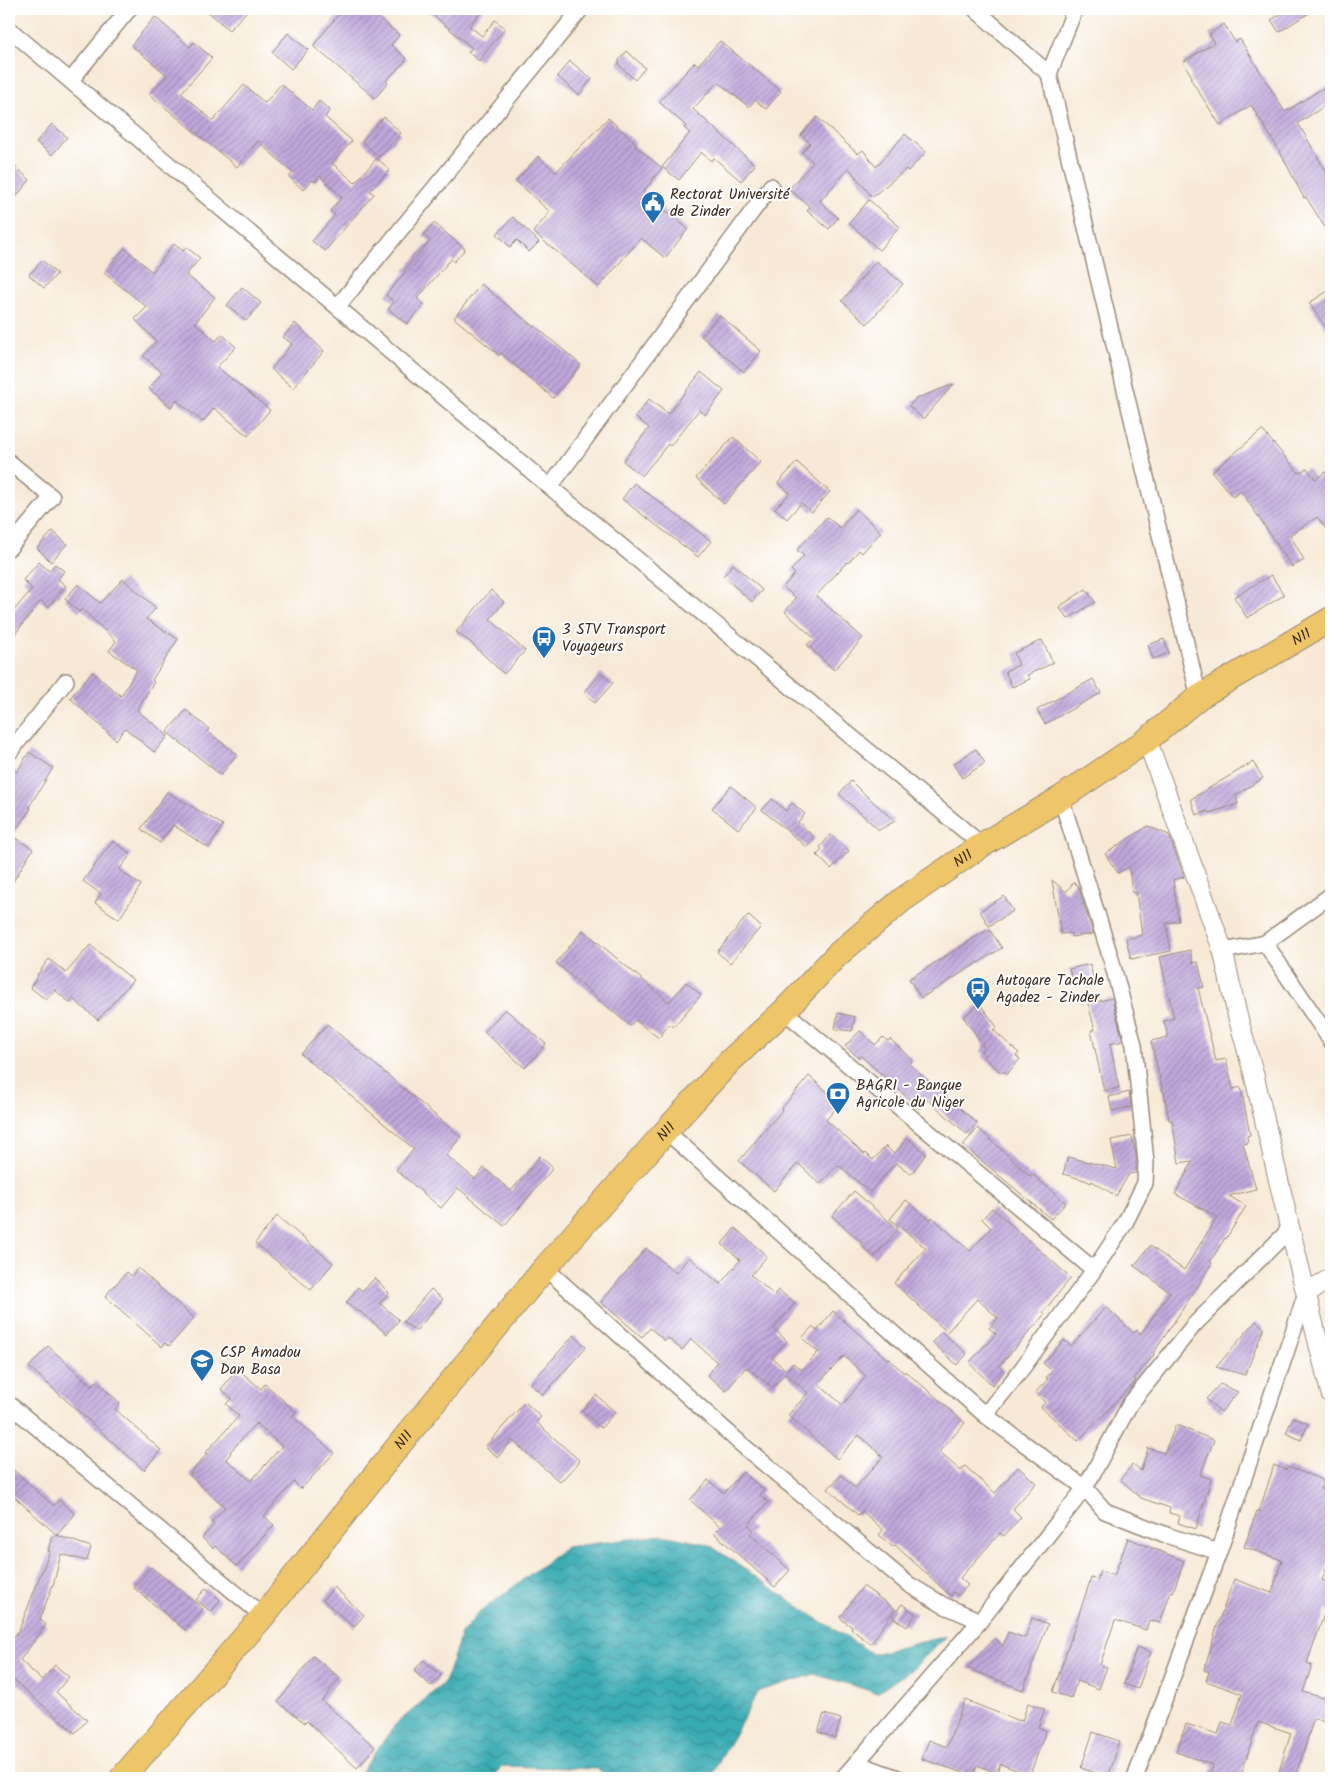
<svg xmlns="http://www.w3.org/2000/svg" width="1340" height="1787" viewBox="0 0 1340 1787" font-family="Kalam,sans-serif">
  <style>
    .water { fill: url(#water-waves); stroke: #3a6a68 }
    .building { fill: url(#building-hatch); fill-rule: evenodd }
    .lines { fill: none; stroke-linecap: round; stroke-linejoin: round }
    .minor-casing { stroke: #998a7a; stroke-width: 18 }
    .tertiary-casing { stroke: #998a7a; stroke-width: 21 }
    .primary-casing { stroke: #998a7a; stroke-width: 26 }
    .minor { stroke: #fff; stroke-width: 15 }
    .tertiary { stroke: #fff; stroke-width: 19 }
    .primary { stroke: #eec569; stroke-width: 24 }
    .labels { text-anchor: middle; stroke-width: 4; stroke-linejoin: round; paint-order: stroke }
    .poi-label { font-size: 15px; fill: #3b2a1e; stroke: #fff; text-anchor: start }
    .street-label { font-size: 15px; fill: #3b2a1e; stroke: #fff }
  </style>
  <defs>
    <pattern id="water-waves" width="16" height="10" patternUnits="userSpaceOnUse" patternTransform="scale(1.25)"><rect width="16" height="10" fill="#39abb3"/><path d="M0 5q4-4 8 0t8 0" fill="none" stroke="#318b91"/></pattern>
    <pattern id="building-hatch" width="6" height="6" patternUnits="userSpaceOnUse" patternTransform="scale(1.25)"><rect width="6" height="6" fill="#c0a8dc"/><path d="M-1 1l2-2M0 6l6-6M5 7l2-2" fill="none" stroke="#9d89b2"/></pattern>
  </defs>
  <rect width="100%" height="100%" fill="#fff"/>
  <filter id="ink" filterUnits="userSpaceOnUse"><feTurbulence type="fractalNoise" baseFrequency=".02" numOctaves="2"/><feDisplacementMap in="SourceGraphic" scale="10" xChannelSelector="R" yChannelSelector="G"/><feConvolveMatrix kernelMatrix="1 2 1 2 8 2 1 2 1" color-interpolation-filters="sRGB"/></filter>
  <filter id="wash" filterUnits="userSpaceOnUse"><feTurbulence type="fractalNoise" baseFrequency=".0096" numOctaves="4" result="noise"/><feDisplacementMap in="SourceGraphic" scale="20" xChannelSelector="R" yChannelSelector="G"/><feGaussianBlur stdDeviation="1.12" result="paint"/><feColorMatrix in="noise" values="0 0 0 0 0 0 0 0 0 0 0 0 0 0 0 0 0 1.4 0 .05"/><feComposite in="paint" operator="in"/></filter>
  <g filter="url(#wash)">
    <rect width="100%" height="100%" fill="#f7e9d5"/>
    <path class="water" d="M662,1535L708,1544L807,1612L873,1654L946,1636L914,1668L877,1693L815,1674L759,1691L710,1778H613L597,1769L502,1766L493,1778H356L395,1725L445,1682L461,1634L479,1613L566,1547Z"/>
    <g id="blocks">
      <path class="building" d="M205,9H249L229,30Z
        M343,9H368L399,35L391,45L407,59L386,81L388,83L375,98L313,46Z
        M426,9H484L469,26L482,36L495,20L505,28L479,61L468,52L472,48Z
        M1289,9H1315L1279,32L1271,20Z
        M155,17L190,47L194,42L212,58L181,93L213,121L244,85L265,103L281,84L312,110L319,101L330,110L325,117L352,141L332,163L355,183L377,158L390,170L370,191L374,194L325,251L312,241L335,215L330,211L342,197L320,176L315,182L312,180L303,190L289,177L293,173L258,141L237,167L149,94L167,75L131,45Z
        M1224,24L1235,42L1240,39L1285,112L1331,83V102L1298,123L1331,180V237L1306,197L1304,198L1279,150L1251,105L1220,125L1190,78L1192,77L1183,62L1214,43L1209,34Z
        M288,33L308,50L291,69L272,52Z
        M720,41L781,91L766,109L755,100L749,107L718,82L693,109L755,165L741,181L714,158L711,161L701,152L679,180L662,167L690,133L684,128L686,126L659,102L695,62L698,65Z
        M627,51L645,68L635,80L619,65V60Z
        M570,61L592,79L579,95L557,76Z
        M384,117L401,133L379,157L362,141Z
        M817,117L858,154L863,150L876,167L905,134L926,152L908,171L906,169L872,197L849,168L820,201L838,218L829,229L807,211L810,207L789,189L813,162L802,152L810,143L801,135Z
        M608,118L636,143L634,145L662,168L643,192L688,229L665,258L641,238L599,287L533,232L550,212L516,181L538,156L556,172Z
        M52,124L67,137L52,155L36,142Z
        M9,161L30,180L9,205Z
        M869,200L900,227L879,250L849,223Z
        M513,217L539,242L529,252L517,240L510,247L497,234Z
        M434,223L465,249L454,262L451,259L417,299L424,304L407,324L388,309L394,302L386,295L405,272L404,271L430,241L423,235Z
        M174,244L183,251L186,247L200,258L186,275L215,297L195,323L216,341L222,334L236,347L217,367L270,410L248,436L214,408L203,422L176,400L171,407L149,389L162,372L143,356L156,341L135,319L147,307L104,273L125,248L152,272Z
        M42,260L57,274L44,288L29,275Z
        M876,261L903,284L867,324L842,301Z
        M481,284L534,327L535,326L581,365L553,398L501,353L499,355L454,318Z
        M242,287L261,303L246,321L227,305Z
        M1331,289V336L1309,303Z
        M719,315L761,351L744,372L701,336Z
        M295,323L324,351L293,388L271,369L292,344L283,337Z
        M701,372L724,391L705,415L699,410L670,446L668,444L642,476L623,461L649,428L635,417L649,399L668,414Z
        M954,384L923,419L909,406L915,399Z
        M1262,430L1299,473L1307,468L1315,479L1326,472L1331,480V535L1317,517L1290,535L1304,560L1292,567L1241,491L1233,497L1212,472Z
        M733,437L761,462L724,504L696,478Z
        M797,462L830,492L812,512L801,503L787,519L775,508L790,493L778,483Z
        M634,483L711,541L698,557L622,499Z
        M856,509L881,532L862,553L859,550L848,563L847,562L816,596L863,638L834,670L807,645L814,638L785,612L796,598L783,587L795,574L791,570L804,556L797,550L827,517L840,528Z
        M53,531L67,544L51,562L37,548Z
        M39,562L49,571L55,564L64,571L58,579L66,586L48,607L41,601L39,603L9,642V616L32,589L23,580Z
        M733,564L762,590L752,602L723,576Z
        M1271,575L1284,595L1247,618L1234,597Z
        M123,579L156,608L146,619L178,639L152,680L154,682L137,710L168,736L154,752L125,728L116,740L70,698L92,672L121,696L137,670L109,651L116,641L82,609L79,612L65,599L78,584L100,603Z
        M1086,589L1095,602L1068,619L1059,607Z
        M491,590L504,602L490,619L525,651L504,674L470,642L456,632Z
        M1164,639L1169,653L1153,659L1148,645Z
        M1042,640L1053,663L1027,675L1030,679L1012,687L1005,671L1019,665L1014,653Z
        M601,673L613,683L595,703L584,693Z
        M1093,679L1101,693L1045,724L1037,710Z
        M186,710L209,729L207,731L237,754L221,775L167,732Z
        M976,749L985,763L962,778L953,764Z
        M29,752L53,768L29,807L31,808L12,836L33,849L9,888V767L17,772Z
        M1253,762L1263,778L1236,795L1238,804L1209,813L1208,811L1196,815L1191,799Z
        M851,781L861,791L895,821L879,830L839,794Z
        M731,786L757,808L738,829L712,808Z
        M167,792L223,825L209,848L173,825L160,843L141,829Z
        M772,799L786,811L792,803L805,814L798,822L815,838L807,847L762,810Z
        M1148,826L1169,835L1184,877L1173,880L1179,921L1166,923L1171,951L1131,959L1126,939L1142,935L1136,892L1132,893L1129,867L1118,873L1105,854Z
        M831,835L849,851L831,869L817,855L822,850L820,847Z
        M113,841L131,854L119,870L141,885L119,919L95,903L101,894L83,881Z
        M1052,880L1066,892L1074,882L1078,886L1093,934L1071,937V933L1061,934Z
        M1004,896L1013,911L989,926L980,911Z
        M748,915L761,927L730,963L717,952Z
        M989,929L1002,948L921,998L909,979Z
        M583,930L669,1002L686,982L701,995L673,1027L669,1024L659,1038L635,1020L630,1026L556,963Z
        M90,945L133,980L98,1020L73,999L70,1003L55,990L46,1000L30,987L38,976L37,975L49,959L66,973Z
        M1190,950L1193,963L1198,962L1204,987L1198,988L1216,1061L1226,1059L1233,1089L1241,1087L1250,1135L1247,1136L1248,1143L1243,1144L1256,1189L1229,1196L1246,1206L1226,1239L1225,1238L1210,1262L1212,1263L1199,1284L1153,1354L1154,1355L1134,1379L1136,1381L1078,1441L1041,1407L1045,1402L1035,1393L1048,1379L1046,1378L1052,1371L1043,1363L1064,1340L1071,1346L1106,1307L1134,1333L1137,1330L1141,1334L1170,1292L1134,1266L1150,1246L1184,1270L1217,1217L1175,1194L1193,1161L1179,1163L1172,1120H1169L1164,1092H1163L1151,1041L1168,1037L1164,1021L1174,1018L1160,957Z
        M1090,964L1094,982L1074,986L1069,969Z
        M1112,998L1123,1041L1110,1044L1119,1088L1104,1091L1091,1030H1095L1088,1004Z
        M980,1004L997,1027L993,1030L1019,1053L1016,1056L1020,1059L1007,1074L1004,1071L1002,1073L983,1057L985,1055L981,1051L984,1047L982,1045L983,1044L963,1017Z
        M505,1009L546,1044L525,1068L484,1032Z
        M838,1013L855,1017L852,1031L835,1029Z
        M327,1024L461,1137L446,1155L475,1179L484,1168L511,1191L540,1156L553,1168L504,1226L458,1188L441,1208L396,1170L414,1149L301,1054Z
        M860,1031L874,1044H876L883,1037L888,1041L890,1039L913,1060L909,1064L977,1123L967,1134L927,1099L919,1108L861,1056L859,1058L845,1046Z
        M809,1076L840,1103L826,1120L864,1154L866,1153L873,1160L886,1146L894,1154L908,1138L926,1154L911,1174L896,1163L870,1192L838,1165L820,1184L798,1163L774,1191L739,1161L782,1110L781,1109Z
        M1129,1092L1131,1107L1112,1111L1109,1097Z
        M978,1128L1030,1176L1032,1174L1066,1203L1051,1219L963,1145Z
        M1132,1136L1136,1154V1173L1129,1174L1116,1196L1092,1181L1091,1183L1085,1180L1063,1174L1068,1157L1117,1169L1111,1140Z
        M854,1191L898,1229L874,1257L861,1245L862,1243L832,1216Z
        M906,1200L930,1220L932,1217L970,1251L991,1228L982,1219L992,1208L1071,1278L1043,1312L1045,1314L999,1366L1004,1371L992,1385L969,1363L996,1334L989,1328L998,1318L977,1299L947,1332L894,1283L926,1248L890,1219Z
        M277,1216L333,1263L311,1290L255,1243Z
        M735,1228L767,1256L751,1275L774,1295L778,1290L795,1303L774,1329L787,1341L772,1358L786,1370L793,1363L802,1370L818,1352L802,1338L812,1327L817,1331L833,1311L887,1359L888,1358L903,1372H906L929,1391L965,1423L939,1452L961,1471L965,1466L995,1493L1018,1467L1036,1483L1013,1509L1021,1517L1004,1536L1000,1533L960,1578L968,1585L958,1596L954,1592L951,1596L895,1545L893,1547L879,1535L883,1530L862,1511L858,1515L828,1489L841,1475L855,1488L883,1457L859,1435L837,1459L788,1415L808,1393L785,1373L773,1388L746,1367L726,1391L707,1375L717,1362L691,1339L682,1350L668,1338L665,1341L650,1328L642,1337L601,1302L646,1248L676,1273L689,1257L720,1284L740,1260L722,1244ZM844,1356L866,1376L843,1405L818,1384Z
        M138,1268L194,1318L169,1346L165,1343L162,1347L105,1296L127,1272L131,1276Z
        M375,1278L389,1293L379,1303L399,1320L387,1334L359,1311L358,1312L346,1303L358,1287L362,1291Z
        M431,1289L443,1299L416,1331L403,1322Z
        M1256,1321L1264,1328L1245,1375L1216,1367Z
        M942,1332L967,1354L957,1365L932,1342Z
        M574,1335L586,1347L543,1395L530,1384Z
        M48,1346L92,1386L96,1381L120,1403L115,1409L161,1450L144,1470L29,1367Z
        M238,1369L261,1389L265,1384L296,1412L292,1416L334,1453L301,1489L294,1482L264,1516L274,1525L237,1566L215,1546L213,1548L202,1538L214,1525L211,1522L225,1507L189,1475L207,1454L205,1453L239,1416L226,1404L232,1398L221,1389ZM256,1423L282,1446L251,1481L226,1459L231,1453L230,1452Z
        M1220,1384L1238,1392L1221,1412L1206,1399Z
        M596,1395L615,1412L601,1428L582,1410Z
        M525,1402L541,1417L536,1422L580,1461L560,1482L512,1440L498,1457L485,1447Z
        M1293,1417L1308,1424L1301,1440L1286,1433Z
        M1176,1425L1214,1440L1200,1475L1211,1479L1196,1529L1178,1523L1180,1516L1169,1513L1170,1508L1141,1498L1120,1479L1133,1464L1141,1471L1148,1448L1164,1453Z
        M1274,1465L1286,1470L1288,1467L1323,1480L1320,1489L1331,1490V1554L1322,1580L1331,1584V1611L1326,1609L1307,1663L1312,1665L1303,1692L1331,1700V1723L1314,1718L1295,1778H1277L1291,1733L1258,1722L1240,1778H1209L1213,1765L1176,1752L1186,1724L1218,1734L1222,1722L1232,1725L1242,1694L1206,1681L1209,1672L1204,1670L1217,1626L1234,1579L1272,1593L1282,1560L1244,1547L1257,1511L1259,1512Z
        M9,1466L54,1506L59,1500L75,1514L57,1535L9,1492Z
        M743,1472L764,1490L760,1495L768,1502L748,1525L754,1530L750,1534L790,1570L775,1587L714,1533L720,1527L690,1500L708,1480L724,1493Z
        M56,1535L91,1547L87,1561L61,1554L54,1582L40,1619L46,1625L20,1660L42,1680L55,1665L69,1677L56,1692L87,1720L75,1733L9,1676V1644L19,1630L50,1551H48L52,1536L55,1537Z
        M1128,1538L1184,1561L1173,1592L1171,1591L1160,1623L1149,1620L1146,1630L1115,1620L1100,1665L1107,1667L1099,1689L1077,1681L1071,1698L1053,1692L1091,1578L1097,1580L1100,1571L1114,1576Z
        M151,1567L203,1609L185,1630L134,1588Z
        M863,1586L895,1609L871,1644L851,1629L852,1627L840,1618Z
        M334,1587L364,1615L354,1627L323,1600Z
        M206,1588L220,1600L211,1612L196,1600Z
        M902,1604L916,1614L907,1627L892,1617Z
        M1032,1618L1048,1624L1023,1690L967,1668L995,1638L1003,1646L1008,1632L1025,1638Z
        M1137,1647L1151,1652L1138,1689L1124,1684Z
        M313,1656L340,1678L322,1701L375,1747L357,1768L307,1721L305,1723L278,1702Z
        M423,1660L441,1675L431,1686L414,1671Z
        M965,1700L1019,1721L1020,1720L1022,1721L1028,1703L1045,1709L1038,1727L1046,1730L1030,1775L1000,1764L997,1773L977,1765L973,1776L922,1759L929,1740L947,1747Z
        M824,1714L841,1719L835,1738L818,1732Z
        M1093,1732L1119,1741L1115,1753H1116L1108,1778L1081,1768Z"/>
    </g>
  </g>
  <g filter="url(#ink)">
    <use href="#blocks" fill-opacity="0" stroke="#998a7a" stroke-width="1"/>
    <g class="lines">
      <defs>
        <path id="minor" d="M975,9L1049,74
          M1075,9L1049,74L1199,697
          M9,29L550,487L982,845
          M71,80L129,9
          M338,306L581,9
          M9,462L52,497L9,548
          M550,487L771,186
          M9,753L66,681
          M1061,798L1111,959L1134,1045L1146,1162L1145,1183L1125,1223L1094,1270
          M1265,943L1331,1041
          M1223,951L1265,943L1331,895
          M784,1011L1094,1270L1018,1374L985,1415
          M666,1131L985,1415L1085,1488L1105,1511L1169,1536L1219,1552
          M545,1268L741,1444L908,1584L943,1605L980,1621
          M9,1404L263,1616
          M856,1763L898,1778
          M843,1778L980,1621L1085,1488L1130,1404L1194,1325L1290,1229
          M1135,1778L1219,1552L1306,1293"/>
        <path id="tertiary" d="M1147,740L1223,951L1237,1014L1254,1075L1290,1229L1331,1394
          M1306,1293L1331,1278"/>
        <g id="primary">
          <path id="s1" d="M122,1778L263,1616L403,1440L545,1268L666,1131L729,1062L784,1011L837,955L902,900L982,845L1061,798L1147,740L1199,697L1331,619"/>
        </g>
      </defs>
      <use href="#minor" class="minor-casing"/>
      <use href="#tertiary" class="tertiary-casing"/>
      <use href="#primary" class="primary-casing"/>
      <use href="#minor" class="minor"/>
      <use href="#tertiary" class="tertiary"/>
      <use href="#primary" class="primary"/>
    </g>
  </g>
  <defs>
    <symbol id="civic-pin" viewBox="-11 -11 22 30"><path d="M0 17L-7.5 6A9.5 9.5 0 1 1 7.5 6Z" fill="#1f6fb2" stroke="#fff"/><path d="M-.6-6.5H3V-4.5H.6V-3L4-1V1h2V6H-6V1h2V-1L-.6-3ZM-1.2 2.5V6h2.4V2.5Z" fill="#fff"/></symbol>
    <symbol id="bus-pin" viewBox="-11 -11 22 30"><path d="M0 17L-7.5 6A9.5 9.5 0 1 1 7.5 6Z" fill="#1f6fb2" stroke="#fff"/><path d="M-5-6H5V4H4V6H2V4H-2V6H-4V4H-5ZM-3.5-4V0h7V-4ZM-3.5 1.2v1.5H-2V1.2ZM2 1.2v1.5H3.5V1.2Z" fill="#fff"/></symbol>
    <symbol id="bank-pin" viewBox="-11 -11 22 30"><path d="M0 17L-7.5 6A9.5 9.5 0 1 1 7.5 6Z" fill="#1f6fb2" stroke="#fff"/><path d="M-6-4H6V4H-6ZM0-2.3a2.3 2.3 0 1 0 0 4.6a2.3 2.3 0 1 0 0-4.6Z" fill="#fff"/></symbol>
    <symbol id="school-pin" viewBox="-11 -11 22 30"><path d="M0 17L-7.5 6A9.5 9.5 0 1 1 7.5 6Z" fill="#1f6fb2" stroke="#fff"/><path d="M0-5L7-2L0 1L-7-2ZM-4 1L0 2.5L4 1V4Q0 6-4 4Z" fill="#fff"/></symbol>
  </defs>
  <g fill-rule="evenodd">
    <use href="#civic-pin" x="639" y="189" width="28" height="38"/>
    <use href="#bus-pin" x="530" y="624" width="28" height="38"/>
    <use href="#bus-pin" x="964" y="975" width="28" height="38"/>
    <use href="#bank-pin" x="824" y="1080" width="28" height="38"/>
    <use href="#school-pin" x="188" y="1347" width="28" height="38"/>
  </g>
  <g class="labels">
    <g class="poi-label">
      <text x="670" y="199">Rectorat Université<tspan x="670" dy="17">de Zinder</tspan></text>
      <text x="562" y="634">3 STV Transport<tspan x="562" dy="17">Voyageurs</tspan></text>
      <text x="996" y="985">Autogare Tachale<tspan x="996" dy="17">Agadez - Zinder</tspan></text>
      <text x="856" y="1090">BAGRI - Banque<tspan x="856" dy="17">Agricole du Niger</tspan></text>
      <text x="220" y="1357">CSP Amadou<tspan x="220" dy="17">Dan Basa</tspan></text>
    </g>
    <g class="street-label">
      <text dy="5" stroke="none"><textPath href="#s1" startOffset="1655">N11</textPath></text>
      <text dy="5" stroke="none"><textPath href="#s1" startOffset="1250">N11</textPath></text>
      <text dy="5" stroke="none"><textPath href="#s1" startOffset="845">N11</textPath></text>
      <text dy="5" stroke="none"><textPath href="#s1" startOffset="440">N11</textPath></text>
    </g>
  </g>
  <rect width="1340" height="1787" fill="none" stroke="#fff" stroke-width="30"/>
</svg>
